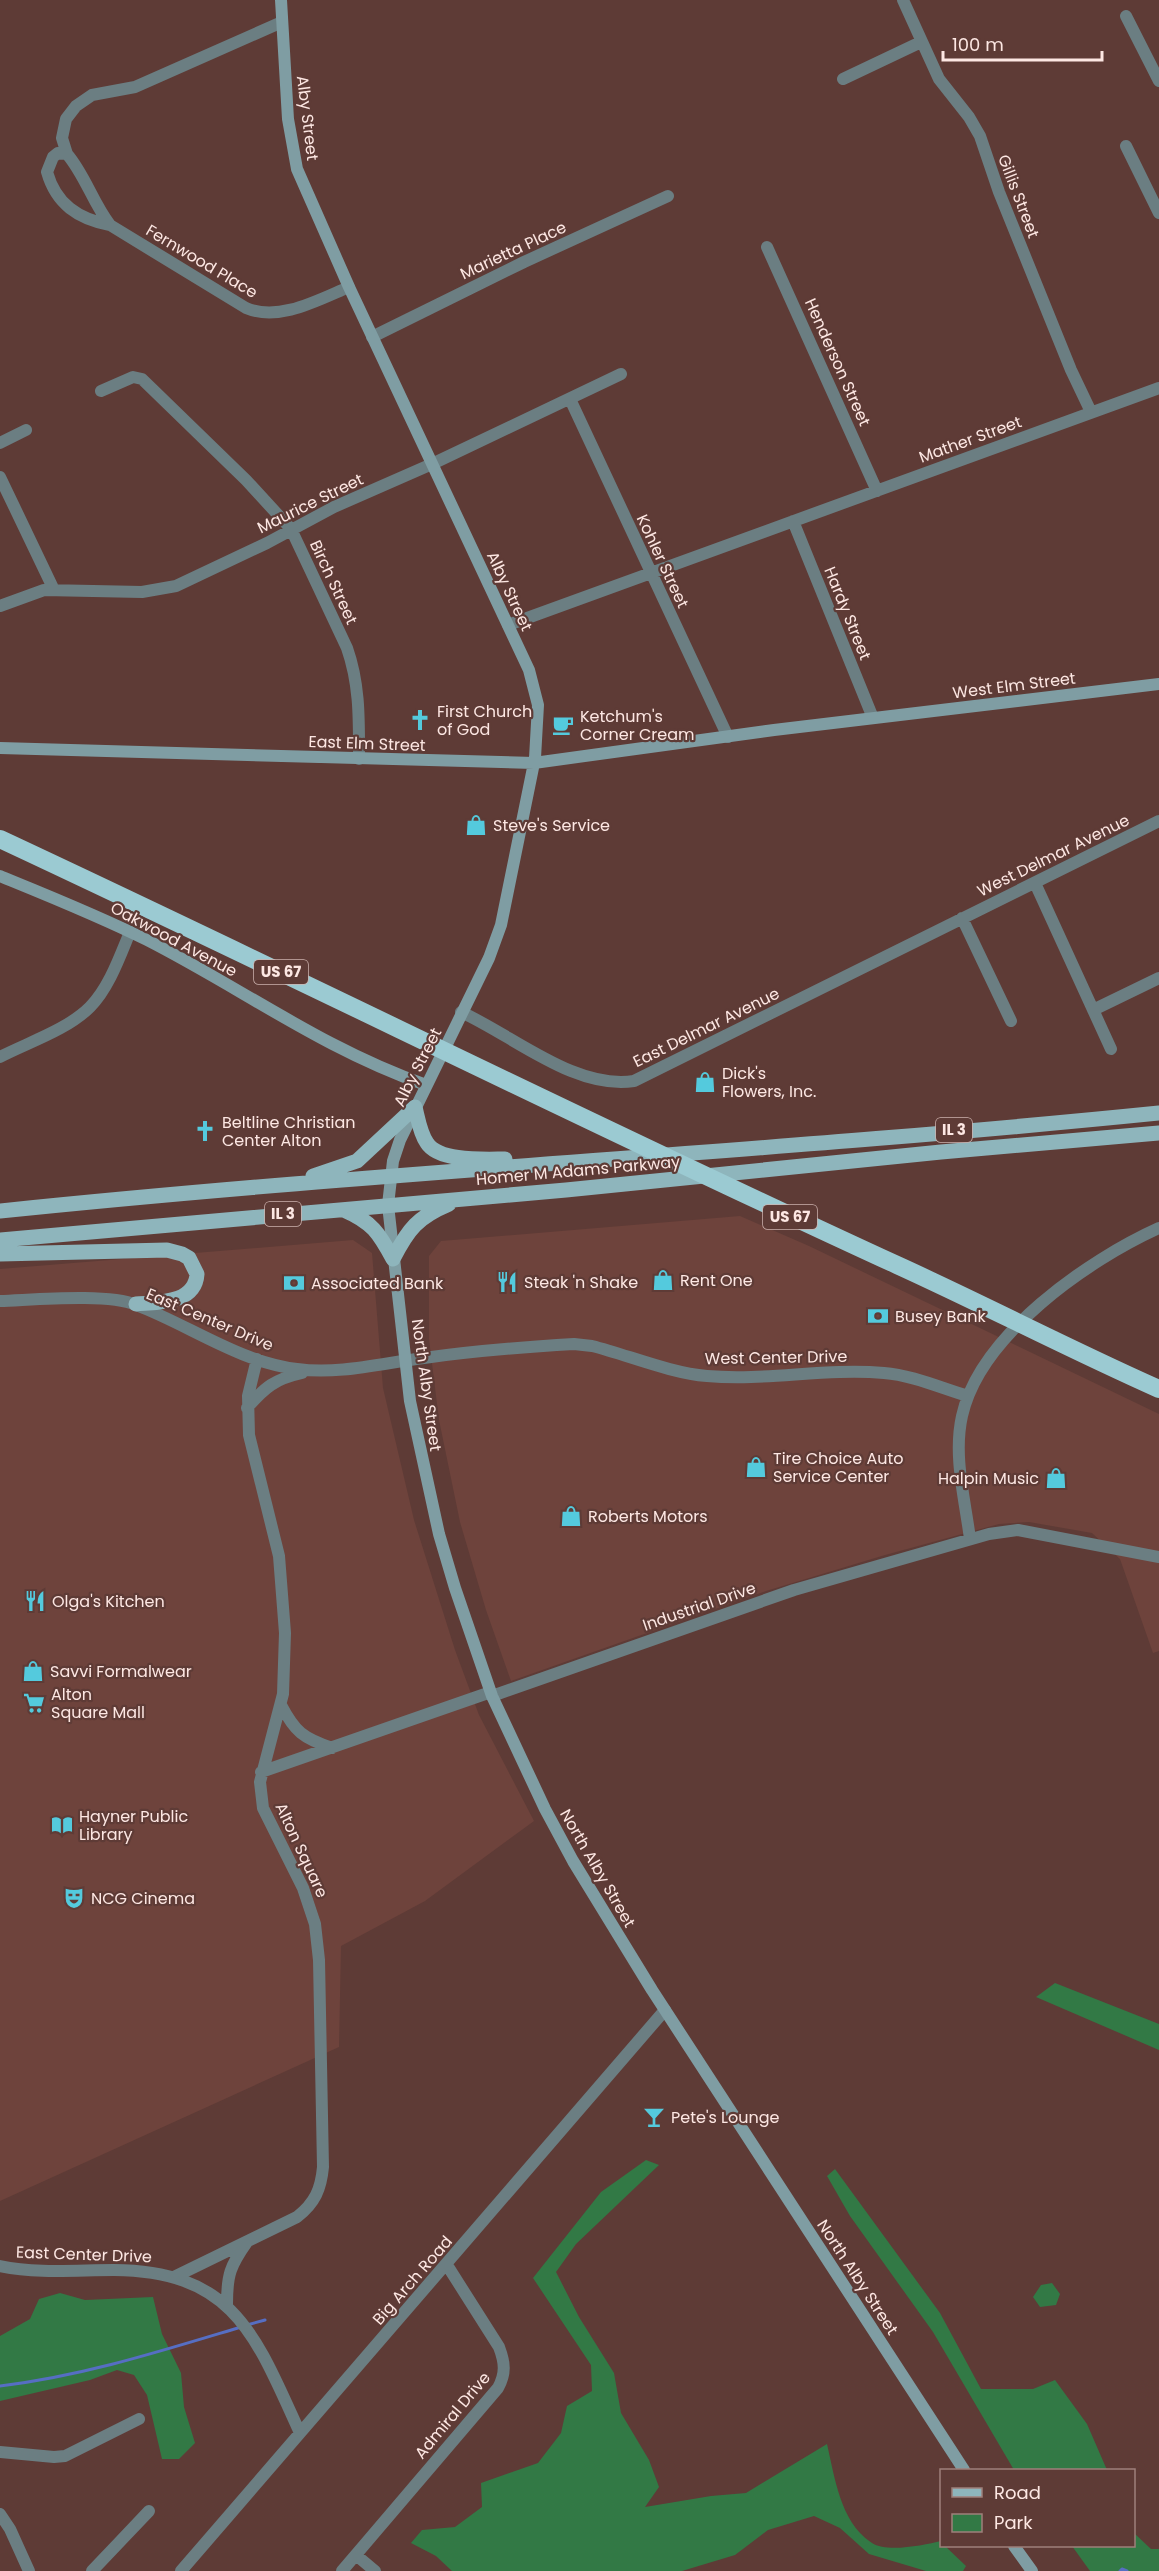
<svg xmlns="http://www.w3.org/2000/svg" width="1159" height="2571" viewBox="0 0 1159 2571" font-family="Poppins,sans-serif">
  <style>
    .built { fill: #6e433c }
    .green { fill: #327945 }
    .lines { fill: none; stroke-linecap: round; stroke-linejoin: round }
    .stream { stroke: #566ec3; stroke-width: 3 }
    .street { stroke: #6b7e82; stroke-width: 12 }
    .secondary { stroke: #7f9da3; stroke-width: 12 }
    .primary { stroke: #8eb5bc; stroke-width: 15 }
    .highway { stroke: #9bcad2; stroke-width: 18 }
    .labels { text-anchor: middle; stroke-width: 4.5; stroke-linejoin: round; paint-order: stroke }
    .shield { fill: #5e3b36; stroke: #cdb3af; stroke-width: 1.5 }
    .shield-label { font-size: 15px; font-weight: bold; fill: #fde7e3 }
    .street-label { font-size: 16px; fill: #fde7e3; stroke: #5e3b36 }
    .poi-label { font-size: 16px; fill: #fde7e3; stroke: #5e3b36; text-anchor: start }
  </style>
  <rect width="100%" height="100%" fill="#5e3b36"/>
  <path class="built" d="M740,1216L809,1246L1159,1414V1651L1153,1653L1120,1559L1092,1533L1029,1522L999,1524L885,1555L766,1591L511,1681L486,1610L460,1522L439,1420L429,1339V1256L441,1241Z
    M353,1240L372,1253L383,1388L414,1520L455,1650L479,1715L534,1821L425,1901L341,1946L339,2047L0,2201V1269Z"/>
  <path class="green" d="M1055,1983L1159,2024V2050L1036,1997Z
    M646,2160L659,2165L576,2244L556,2272L579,2317L614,2373L621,2413L649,2460L659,2487L645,2507L711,2496L746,2493L827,2444C835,2478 840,2522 872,2543C887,2553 924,2545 941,2541L942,2546H945L966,2566L963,2571H926L869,2554L840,2528L814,2516L768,2530L735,2555L682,2571H452L436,2556L411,2543L422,2530L455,2527L482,2507L481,2483L538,2463L561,2433L567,2406L592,2391L591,2365L533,2278L601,2192Z
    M835,2169L940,2313L981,2389H1033L1055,2380L1087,2424L1107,2470H1014L933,2332L850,2216L827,2176Z
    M1052,2283L1060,2294L1056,2305L1040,2307L1033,2297L1041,2285Z
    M60,2293L85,2300L153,2297L162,2334L181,2373L184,2407L195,2443L179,2459H162L147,2395L134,2375L117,2370L90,2380L0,2401V2336L30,2319L39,2299Z
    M1134,2533L1151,2549H1159V2571H1090L1072,2546H1134Z"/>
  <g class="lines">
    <path class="stream" d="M247,2325L265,2320
      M0,2386C83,2376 161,2351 241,2327
      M1120,2571L1122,2569L1127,2571"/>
    <path class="street" d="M903,0L939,79L969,117L980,136L999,192L1071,370L1091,412
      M1126,16L1159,81
      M843,79L921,42
      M1126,146L1159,213
      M67,154C85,175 93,203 110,225L246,308C279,322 318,300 349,287
      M110,225C78,219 56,204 47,172L53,157L58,153L67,154L62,138L66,119L76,106L92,95L135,87L282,22
      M767,247L877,491
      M372,337L524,262L668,196
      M101,391L133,377L142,379L246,480L291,529L347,648C360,685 359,720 359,759
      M570,399L728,737
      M0,443L26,430
      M0,477L54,590
      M793,521L873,718
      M0,606L44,590L142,592L176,586L267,543L334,507L432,464L621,374
      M508,625L1159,388
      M1035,883L1111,1049
      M962,918L1011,1021
      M1093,1010L1159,978
      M461,1012C514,1036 575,1090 634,1081L1159,821
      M0,1057C29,1042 67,1030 90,1007C109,988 120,956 130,932
      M0,1301C33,1300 108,1293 136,1305C189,1325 239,1362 297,1369C338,1375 383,1363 424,1358C473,1351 524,1347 574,1344L592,1346C628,1355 670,1373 707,1376C766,1381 825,1368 884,1373C912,1375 941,1388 968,1396
      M247,1408C265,1387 275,1379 302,1373
      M970,1539C965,1499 953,1456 962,1416C980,1335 1088,1260 1159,1228
      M281,1705C295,1732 303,1738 332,1748
      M261,1772L488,1693L492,1696L794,1590L989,1534L1018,1530L1159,1557
      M0,2266C37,2274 77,2270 114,2270C235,2271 256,2337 300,2433
      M174,2277L297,2217C315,2203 321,2189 323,2167L319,1960L315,1924L303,1888L263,1808L260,1782L283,1694L285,1633L279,1556L249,1435L248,1396L257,1359
      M227,2304C227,2275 230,2266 247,2242
      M0,2452L54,2457L65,2456L139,2419
      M0,2514L10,2529L29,2571
      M356,2555L375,2571
      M92,2571L149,2511
      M181,2571L665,2010
      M342,2571L498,2388C506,2373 505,2363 499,2347L447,2265"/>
    <path class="secondary" d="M281,0L288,119L297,169L349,287L529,670L538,705L535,758L501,925L489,958L400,1140L393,1161L388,1205L410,1401L439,1534L455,1588L492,1696L545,1809L573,1861L652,1990L964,2470
      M0,748L534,763L774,730L1159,684
      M0,876C49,896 99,916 147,940C243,989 323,1049 426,1085
      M1014,2546L1032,2571"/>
    <path class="primary" d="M415,1107C418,1119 420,1133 427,1143C439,1162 485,1159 505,1159
      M313,1176L357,1161L415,1107
      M344,1210C372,1222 379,1233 393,1259
      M0,1211C386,1171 773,1152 1159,1113
      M0,1240L566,1190L941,1152L1159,1133
      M0,1254L167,1250L182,1254L189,1258L197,1274C195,1304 158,1302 136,1304
      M393,1259C408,1229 418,1217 449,1204"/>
    <path class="highway" d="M0,839C300,979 596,1127 897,1265C985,1305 1071,1350 1159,1389"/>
  </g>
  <defs>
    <symbol id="church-bare" viewBox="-9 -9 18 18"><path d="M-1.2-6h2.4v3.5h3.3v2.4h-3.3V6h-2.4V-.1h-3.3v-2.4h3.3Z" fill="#54cadd" stroke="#5e3b36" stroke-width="2.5" paint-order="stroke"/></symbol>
    <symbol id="cafe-bare" viewBox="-9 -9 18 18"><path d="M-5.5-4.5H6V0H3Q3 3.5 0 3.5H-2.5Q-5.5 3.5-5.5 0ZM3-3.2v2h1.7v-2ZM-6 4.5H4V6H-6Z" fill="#54cadd" stroke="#5e3b36" stroke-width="2.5" paint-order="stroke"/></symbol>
    <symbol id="shop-bare" viewBox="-9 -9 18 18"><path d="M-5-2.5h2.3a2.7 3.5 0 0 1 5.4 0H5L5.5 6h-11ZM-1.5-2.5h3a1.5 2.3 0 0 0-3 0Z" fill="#54cadd" stroke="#5e3b36" stroke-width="2.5" paint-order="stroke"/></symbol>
    <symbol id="restaurant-bare" viewBox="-9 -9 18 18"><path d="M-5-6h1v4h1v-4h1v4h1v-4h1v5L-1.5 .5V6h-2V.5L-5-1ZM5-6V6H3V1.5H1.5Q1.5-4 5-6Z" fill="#54cadd" stroke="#5e3b36" stroke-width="2.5" paint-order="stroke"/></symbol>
    <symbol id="bank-bare" viewBox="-9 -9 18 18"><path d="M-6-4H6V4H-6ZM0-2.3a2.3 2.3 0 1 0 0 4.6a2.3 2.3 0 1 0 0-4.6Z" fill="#54cadd" stroke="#5e3b36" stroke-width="2.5" paint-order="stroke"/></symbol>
    <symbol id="supermarket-bare" viewBox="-9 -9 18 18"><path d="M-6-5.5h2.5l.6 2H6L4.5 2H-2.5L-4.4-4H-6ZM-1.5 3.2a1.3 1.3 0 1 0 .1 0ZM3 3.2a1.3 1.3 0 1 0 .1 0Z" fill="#54cadd" stroke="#5e3b36" stroke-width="2.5" paint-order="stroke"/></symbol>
    <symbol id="library-bare" viewBox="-9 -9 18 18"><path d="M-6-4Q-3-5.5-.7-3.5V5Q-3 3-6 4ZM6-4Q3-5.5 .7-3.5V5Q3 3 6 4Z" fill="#54cadd" stroke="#5e3b36" stroke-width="2.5" paint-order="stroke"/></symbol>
    <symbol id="theatre-bare" viewBox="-9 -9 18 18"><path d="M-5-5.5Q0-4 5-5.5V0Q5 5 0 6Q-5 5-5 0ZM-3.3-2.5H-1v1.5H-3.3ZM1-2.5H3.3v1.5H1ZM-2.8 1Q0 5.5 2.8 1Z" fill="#54cadd" stroke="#5e3b36" stroke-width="2.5" paint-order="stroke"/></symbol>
    <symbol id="bar-bare" viewBox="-9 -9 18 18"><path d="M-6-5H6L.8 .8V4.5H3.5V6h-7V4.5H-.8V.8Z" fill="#54cadd" stroke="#5e3b36" stroke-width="2.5" paint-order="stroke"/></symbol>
  </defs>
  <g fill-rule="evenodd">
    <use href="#church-bare" x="405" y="705" width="30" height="30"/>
    <use href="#cafe-bare" x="548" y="710" width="30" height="30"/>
    <use href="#shop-bare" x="461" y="810" width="30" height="30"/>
    <use href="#shop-bare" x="690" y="1067" width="30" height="30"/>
    <use href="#church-bare" x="190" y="1116" width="30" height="30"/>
    <use href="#shop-bare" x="648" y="1265" width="30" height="30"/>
    <use href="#restaurant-bare" x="492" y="1267" width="30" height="30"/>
    <use href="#bank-bare" x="279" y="1268" width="30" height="30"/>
    <use href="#bank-bare" x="863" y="1301" width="30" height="30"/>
    <use href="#shop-bare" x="741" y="1452" width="30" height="30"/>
    <use href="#shop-bare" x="1041" y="1463" width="30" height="30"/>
    <use href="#shop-bare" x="556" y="1501" width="30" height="30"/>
    <use href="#restaurant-bare" x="20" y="1586" width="30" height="30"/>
    <use href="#shop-bare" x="18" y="1656" width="30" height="30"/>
    <use href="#supermarket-bare" x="19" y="1688" width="30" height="30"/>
    <use href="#library-bare" x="47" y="1810" width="30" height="30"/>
    <use href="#theatre-bare" x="59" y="1883" width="30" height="30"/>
    <use href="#bar-bare" x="639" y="2102" width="30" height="30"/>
  </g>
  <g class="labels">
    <g class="shield">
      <rect x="254" y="960" width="54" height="24" rx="4.5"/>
      <rect x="936" y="1118" width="36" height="24" rx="4.5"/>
      <rect x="265" y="1202" width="36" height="24" rx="4.5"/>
      <rect x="763" y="1205" width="54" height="24" rx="4.5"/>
    </g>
    <g class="shield-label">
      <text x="281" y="977">US 67</text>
      <text x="954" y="1135">IL 3</text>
      <text x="283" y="1219">IL 3</text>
      <text x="790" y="1222">US 67</text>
    </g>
    <g class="street-label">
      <text transform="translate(308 118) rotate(83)" y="6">Alby Street</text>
      <text transform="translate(1019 196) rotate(69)" y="6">Gillis Street</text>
      <text transform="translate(513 250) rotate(-25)" y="6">Marietta Place</text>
      <text transform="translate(202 261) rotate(31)" y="6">Fernwood Place</text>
      <text transform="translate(838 362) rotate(66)" y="6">Henderson Street</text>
      <text transform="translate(970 439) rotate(-20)" y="6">Mather Street</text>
      <text transform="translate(310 503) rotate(-26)" y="6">Maurice Street</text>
      <text transform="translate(663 561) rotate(65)" y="6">Kohler Street</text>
      <text transform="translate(334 582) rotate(65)" y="6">Birch Street</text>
      <text transform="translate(510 591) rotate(65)" y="6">Alby Street</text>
      <text transform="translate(848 613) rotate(68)" y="6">Hardy Street</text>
      <text transform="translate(1014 685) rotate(-7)" y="6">West Elm Street</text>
      <text transform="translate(367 743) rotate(2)" y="6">East Elm Street</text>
      <text transform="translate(1053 855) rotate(-26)" y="6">West Delmar Avenue</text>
      <text transform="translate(174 939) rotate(28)" y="6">Oakwood Avenue</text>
      <text transform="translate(706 1027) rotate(-26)" y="6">East Delmar Avenue</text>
      <text transform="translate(417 1067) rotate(-63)" y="6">Alby Street</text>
      <text transform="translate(578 1170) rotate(-5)" y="6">Homer M Adams Parkway</text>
      <text transform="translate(210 1319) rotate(23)" y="6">East Center Drive</text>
      <text transform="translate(776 1357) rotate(-1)" y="6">West Center Drive</text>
      <text transform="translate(427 1385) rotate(82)" y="6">North Alby Street</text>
      <text transform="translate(699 1606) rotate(-19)" y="6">Industrial Drive</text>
      <text transform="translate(302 1850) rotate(65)" y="6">Alton Square</text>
      <text transform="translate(598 1868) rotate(60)" y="6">North Alby Street</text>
      <text transform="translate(84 2254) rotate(2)" y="6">East Center Drive</text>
      <text transform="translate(858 2277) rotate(57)" y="6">North Alby Street</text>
      <text transform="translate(412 2280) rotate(-49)" y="6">Big Arch Road</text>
      <text transform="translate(452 2415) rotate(-50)" y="6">Admiral Drive</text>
    </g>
    <g class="poi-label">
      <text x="437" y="717">First Church<tspan x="437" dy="18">of God</tspan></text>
      <text x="580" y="722">Ketchum's<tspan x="580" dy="18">Corner Cream</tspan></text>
      <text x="493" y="831">Steve's Service</text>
      <text x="722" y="1079">Dick's<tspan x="722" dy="18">Flowers, Inc.</tspan></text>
      <text x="222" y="1128">Beltline Christian<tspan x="222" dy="18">Center Alton</tspan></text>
      <text x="680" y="1286">Rent One</text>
      <text x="524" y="1288">Steak 'n Shake</text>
      <text x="311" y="1289">Associated Bank</text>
      <text x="895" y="1322">Busey Bank</text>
      <text x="773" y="1464">Tire Choice Auto<tspan x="773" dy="18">Service Center</tspan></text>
      <text x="1039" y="1484" text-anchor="end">Halpin Music</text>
      <text x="588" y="1522">Roberts Motors</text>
      <text x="52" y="1607">Olga's Kitchen</text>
      <text x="50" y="1677">Savvi Formalwear</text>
      <text x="51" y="1700">Alton<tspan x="51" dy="18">Square Mall</tspan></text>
      <text x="79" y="1822">Hayner Public<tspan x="79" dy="18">Library</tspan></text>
      <text x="91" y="1904">NCG Cinema</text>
      <text x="671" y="2123">Pete's Lounge</text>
    </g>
  </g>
  <rect x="940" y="2469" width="195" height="78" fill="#5e3b36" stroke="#9e807b" stroke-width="1.5"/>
  <rect x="952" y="2488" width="30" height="9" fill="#8eb5bc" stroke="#9e807b" stroke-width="1.5"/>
  <text x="994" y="2499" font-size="18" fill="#fde7e3">Road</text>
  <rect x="952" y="2514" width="30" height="18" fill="#327945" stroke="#9e807b" stroke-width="1.5"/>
  <text x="994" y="2529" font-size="18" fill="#fde7e3">Park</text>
  <path d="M943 51v9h159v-9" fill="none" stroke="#fde7e3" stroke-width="3"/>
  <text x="952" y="51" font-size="18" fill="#fde7e3" stroke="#5e3b36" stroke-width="4.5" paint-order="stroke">100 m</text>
</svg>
